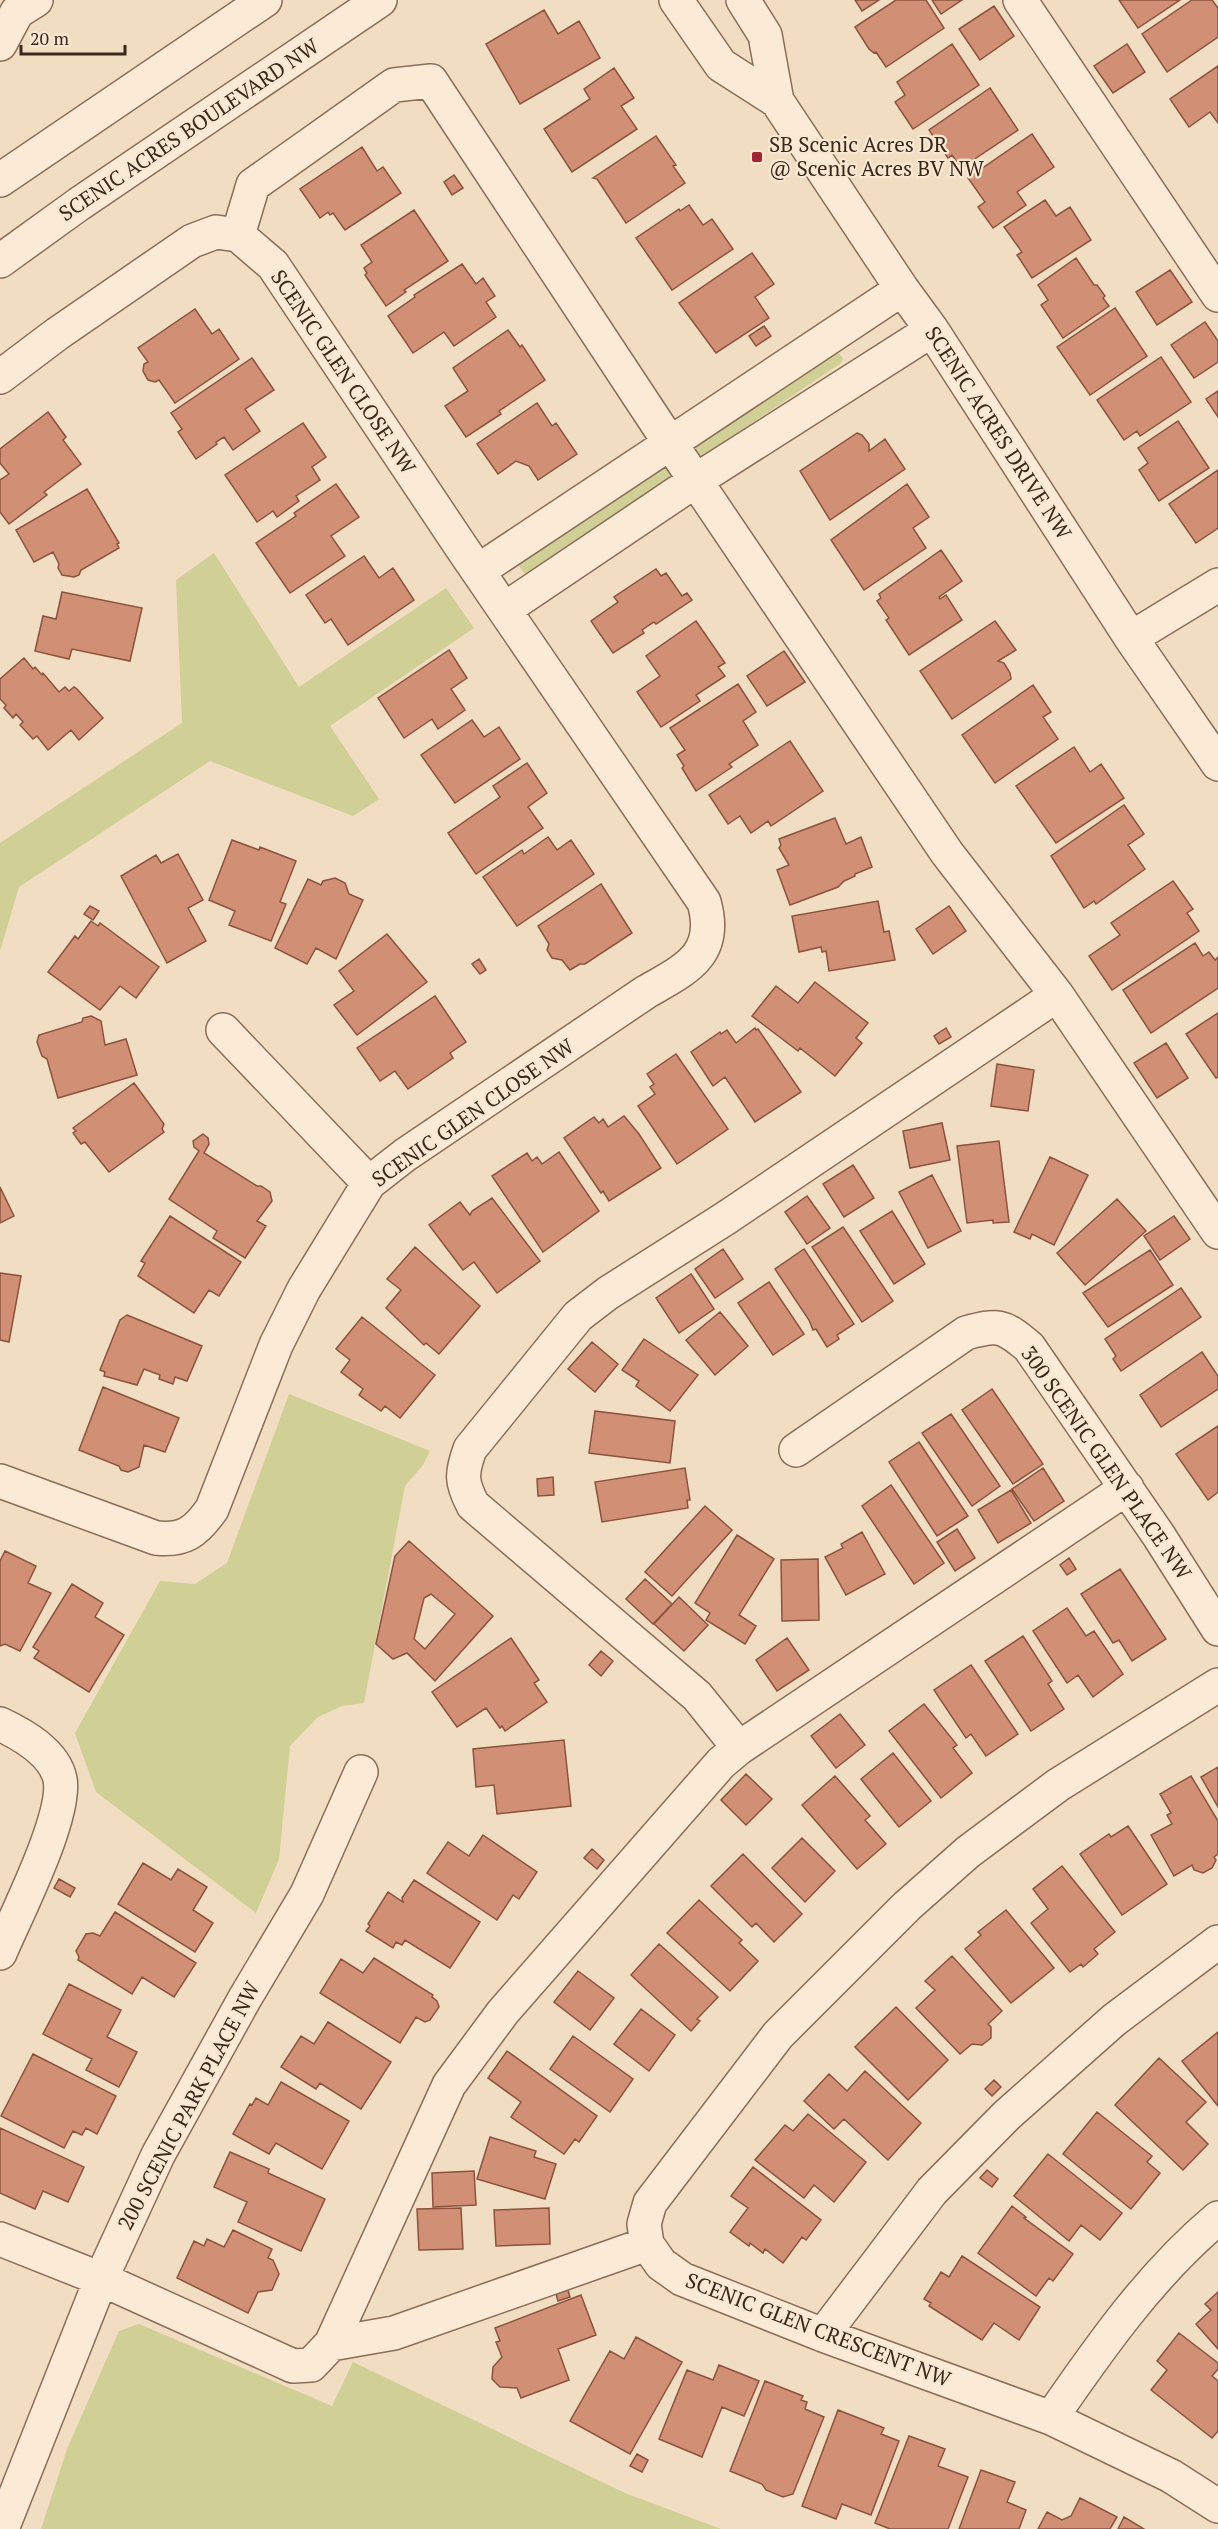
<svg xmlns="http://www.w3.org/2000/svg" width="1218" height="2529" viewBox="0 0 1218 2529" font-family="'PT Serif',serif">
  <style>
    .green { fill: #d0cf95 }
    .building { fill: #d19076; stroke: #8d523c; stroke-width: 1.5; fill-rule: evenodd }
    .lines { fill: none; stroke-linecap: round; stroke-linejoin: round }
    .minor-casing { stroke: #8c6d58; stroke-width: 36 }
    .minor { stroke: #fbebd6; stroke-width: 33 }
    .poi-dot { fill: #9f2434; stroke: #f8e8d2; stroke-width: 2 }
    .labels { text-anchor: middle; stroke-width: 4.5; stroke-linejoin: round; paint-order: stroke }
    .street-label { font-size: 21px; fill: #3b281d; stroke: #f8e8d2 }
    .poi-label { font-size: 21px; fill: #3b281d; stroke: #f8e8d2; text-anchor: start }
  </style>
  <rect width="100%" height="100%" fill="#f1ddc2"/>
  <path class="green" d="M837,352L843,358L841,363L697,460L688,447Z
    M666,464L674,475L529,573H524L519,566L522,561Z
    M214,553L299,687L446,588L474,628L330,726L379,799L353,816L210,761L19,887L0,951V843L182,723L176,580Z
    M289,1394L430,1451L423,1465L405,1486L364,1703L342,1706L318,1717L290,1746L279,1859L256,1913L96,1792L75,1733L160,1581L195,1584L227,1563Z
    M139,2324L332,2406L353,2362L625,2493L721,2529H41L67,2449L119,2331Z"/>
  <path class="building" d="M855,0H879L862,11Z
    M896,0H926L944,28L886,67L876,52L874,53L869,49L855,27Z
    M932,0H962L941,14Z
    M1119,0H1180L1138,28Z
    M1192,0H1212L1218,8V37L1167,72L1142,34Z
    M994,6L1014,36L980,60L959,29Z
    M544,10L558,34L579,21L600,58L520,104L486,44Z
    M952,44L979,85L913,129L895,102L905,95L897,82Z
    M1127,44L1145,72L1113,93L1094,66Z
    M1218,66V123L1210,112L1189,127L1170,99Z
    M614,68L634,98L621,106L637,129L572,172L544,129L590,99L584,89Z
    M990,88L1018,130L961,168L952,155L948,158L929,130Z
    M1032,134L1054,167L1017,192L1026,205L993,228L978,207L985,202L968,178Z
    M656,136L676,165L673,166L685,183L626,223L597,179L593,178Z
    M362,147L377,171L383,167L401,193L345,230L333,213L330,215L328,212L320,218L300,189Z
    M454,175L463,188L452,195L444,182Z
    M1045,200L1056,216L1070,207L1091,240L1032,278L1017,255L1022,252L1004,227Z
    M689,205L703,225L712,219L733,249L672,290L636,238L679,209L680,211Z
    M414,210L448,261L404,290L406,292L386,306L365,275L367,273L364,268L372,262L361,245Z
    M752,253L774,284L755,297L769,318L716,353L679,303Z
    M1076,258L1094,285H1097L1105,296L1103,298L1109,306L1063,338L1041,305L1048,300L1038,285Z
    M462,264L476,284L483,278L495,296L486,302L496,317L454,346L444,332L413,353L388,316L415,297L414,295Z
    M1170,270L1192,302L1157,325L1136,292Z
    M1115,308L1147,356L1090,395L1057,347Z
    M195,309L212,334L219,329L239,359L175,403L159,380L155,382L148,380L143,371L144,364L148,362L138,348Z
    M1205,322L1218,341V362L1194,378L1171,345Z
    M764,326L771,336L756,346L749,336Z
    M508,330L520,347L522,345L545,380L499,411L501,414L466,437L445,406L468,391L453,368Z
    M1161,357L1191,402L1140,436L1137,431L1124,440L1097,400Z
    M252,358L274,390L245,409L260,431L233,450L224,437L216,442L217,444L196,459L178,432L182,429L171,413Z
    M1218,391V417L1206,399Z
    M537,403L552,426L556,423L577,454L538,480L529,466L516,461L498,474L477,444Z
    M48,412L66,437L63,440L81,464L44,492L47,495L9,524L0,512V480L9,474L0,463V449Z
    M1178,421L1209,468L1159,501L1139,470L1148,463L1138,448Z
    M303,423L326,457L312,467L320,480L296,496L299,501L277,517L273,511L257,522L225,475Z
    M857,433L862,435L869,444V451L885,439L905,469L830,520L800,471Z
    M1218,470V528L1196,543L1169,504Z
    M336,484L359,517L331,536L345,556L290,593L256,543L296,516L294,513Z
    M907,484L929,517L913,528L926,548L864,590L831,540Z
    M87,489L119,543L117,544L119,548L81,570L79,575L74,577L62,575L58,568L59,564L53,552L34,562L16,530Z
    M941,550L962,581L939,597L940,599L946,595L962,620L909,655L886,620L889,618L877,601L881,598L879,594Z
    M364,556L379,578L393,568L414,600L348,645L331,619L325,623L306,595Z
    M656,569L661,576L666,573L682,596L687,593L692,600L656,624L654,622L642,630L644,633L613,653L591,621L618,602L614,597Z
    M62,592L142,608L130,661L72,649L69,659L35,651L43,616L56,619Z
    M696,621L725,663L718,667L725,676L696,695L700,701L661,727L637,692L660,676L646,656Z
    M995,621L1016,650L998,661L1004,663L1010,673L1011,679L952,719L920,671Z
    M449,650L467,678L451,689L465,710L438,729L432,719L404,738L378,698Z
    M784,651L805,682L767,706L747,676Z
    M24,658L33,669L35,667L42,675L43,673L59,692L65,687L69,691L74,687L77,689L103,718L79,740L71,730L48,750L37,736L33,739L20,725L23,722L16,714L13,718L4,708L6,705L0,699V679Z
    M738,684L756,712L743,721L758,745L729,764L732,767L696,791L682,768L684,766L677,755L685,750L670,728Z
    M1033,685L1051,712L1043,717L1058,739L995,783L962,735Z
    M472,720L484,737L499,727L520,759L455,803L421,755Z
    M790,741L823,791L771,826L768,821L751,833L740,816L728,824L709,795Z
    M1074,747L1090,772L1101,764L1124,798L1056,843L1016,786Z
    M527,763L547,793L528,807L543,828L476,874L448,833L500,797L493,786Z
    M1124,805L1144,834L1128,845L1145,869L1096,904L1094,901L1084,908L1051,856Z
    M835,818L846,844L861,837L872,867L855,874V876L844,881L838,887L790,905L777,870L789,865L779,848L781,845L779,839Z
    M548,837L557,850L571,840L594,874L517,926L483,877L522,850L524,854Z
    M232,840L259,850L260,847L296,861L280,902L286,904L271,941L229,925L235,911L209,900Z
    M178,854L203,900L188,908L206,941L167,963L121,876L156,855L161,863Z
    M335,878L345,883L349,894L363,900L336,959L316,948L307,964L275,948L308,879L321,885L323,881Z
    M1173,881L1193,909L1187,913L1199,931L1112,990L1089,956L1120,935L1111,923Z
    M601,884L632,933L585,964H580L570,970L562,960L552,958L547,950L549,944L538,926Z
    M878,901L884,932L889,931L895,960L829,971L826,951L822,952L821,947L799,952L792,916Z
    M90,906L99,911L93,920L84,914Z
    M949,906L966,931L933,954L916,929Z
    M91,921L98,926L100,923L159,967L136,998L120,986L100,1010L48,972L75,936L78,939Z
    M387,934L427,982L357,1035L334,1005L354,991L339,971Z
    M1195,943L1203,956L1209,952L1215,960L1218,957V988L1151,1033L1123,990Z
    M479,959L486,970L480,974L472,964Z
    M815,982L868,1023L856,1038L862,1043L835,1076L800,1048L798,1051L752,1016L776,986L798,1003Z
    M435,996L466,1042L450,1053L453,1058L408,1089L395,1071L380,1081L357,1048Z
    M1218,1013V1077L1216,1078L1186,1034Z
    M91,1016L101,1021L105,1045L126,1039L137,1075L58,1098L47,1059L42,1056L37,1042L39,1035L82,1022L83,1018Z
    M755,1028L756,1030L758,1029L801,1092L755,1122L725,1077L713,1086L691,1052L720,1032L721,1034L727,1030L736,1043Z
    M946,1028L951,1037L939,1044L934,1036Z
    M1166,1043L1188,1078L1157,1098L1134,1063Z
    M676,1054L728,1129L677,1164L638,1106L655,1094L650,1087L654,1084L647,1074Z
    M997,1064L1034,1070L1028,1111L991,1106Z
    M134,1083L164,1124L162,1129L164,1132L109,1172L85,1142L81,1144L73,1133L76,1131L73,1128Z
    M624,1116L639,1134L661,1168L609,1201L603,1191L601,1193L564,1138L594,1117L599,1123L603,1119L608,1127Z
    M942,1123L950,1160L910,1168L903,1131Z
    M203,1134L208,1138L209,1144L204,1153L257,1186H261L270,1192L272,1201L257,1221L266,1226L245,1258L213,1238L217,1231L169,1199L199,1151L194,1147L193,1141Z
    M999,1141L1009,1222L993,1223V1220L967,1223L957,1146Z
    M559,1152L599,1211L543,1252L492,1176L527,1153L532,1161L537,1157L542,1164Z
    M1050,1157L1088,1175L1054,1245L1032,1234L1030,1239L1014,1232Z
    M853,1165L874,1198L844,1217L823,1184Z
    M932,1175L961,1231L928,1248L899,1192Z
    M0,1187L14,1216L0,1223Z
    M807,1196L830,1228L807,1244L785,1212Z
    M492,1198L540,1261L497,1293L474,1262L463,1270L429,1225L460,1202L470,1215L472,1211Z
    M1117,1199L1146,1231L1085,1285L1057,1253Z
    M892,1211L925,1264L894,1284L860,1231Z
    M170,1216L241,1262L219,1296L209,1290L194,1313L138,1276L145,1263L141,1261Z
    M1174,1216L1190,1239L1160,1260L1144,1236Z
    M843,1227L893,1301L862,1322L812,1247Z
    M415,1247L480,1306L439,1354L426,1343L424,1345L386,1308L401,1290L387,1279Z
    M723,1249L743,1279L715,1298L695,1269Z
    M804,1249L854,1324L837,1335L839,1339L827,1347L816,1329L813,1330L809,1320L775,1269Z
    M1150,1250L1173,1285L1108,1327L1083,1293Z
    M0,1273L21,1276L9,1342L0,1340Z
    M691,1274L714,1309L679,1333L656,1298Z
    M769,1282L804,1334L773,1355L738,1303Z
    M1181,1288L1201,1317L1121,1371L1113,1359L1116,1356L1105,1339Z
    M720,1312L748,1346L715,1375L686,1340Z
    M127,1315L202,1346L187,1381L175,1377L173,1384L159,1379L160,1375L144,1369L137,1385L104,1376L105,1372L100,1370L120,1320Z
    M362,1317L435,1375L400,1418L385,1406L381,1411L359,1395L363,1389L341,1372L350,1360L336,1349Z
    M644,1339L698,1375L670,1411L636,1386L639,1381L622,1370Z
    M592,1342L618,1364L595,1392L568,1369Z
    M1202,1352L1218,1376V1389L1161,1427L1140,1395Z
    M103,1387L179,1418L165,1452L144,1445L139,1467L128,1472L121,1470L119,1466L79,1450Z
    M992,1389L1043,1464L1013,1484L962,1410Z
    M595,1411L675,1421L670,1463L589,1453Z
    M951,1414L1000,1486L972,1506L922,1433Z
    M1218,1426V1492L1208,1500L1176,1454Z
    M919,1442L968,1516L937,1536L889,1462Z
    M685,1468L690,1500H687L688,1508L602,1522L595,1482Z
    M1043,1468L1064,1501L1034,1521L1012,1489Z
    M553,1477L554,1495L538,1496L537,1479Z
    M891,1485L944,1563L914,1584L862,1506Z
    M1011,1490L1031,1523L998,1543L978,1510Z
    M705,1506L732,1530L672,1596L645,1572Z
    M957,1529L975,1558L955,1571L937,1542Z
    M862,1532L885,1574L846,1595L825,1557L843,1548L841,1544Z
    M737,1535L774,1559L739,1615L756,1626L745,1644L706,1620L710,1613L695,1603Z
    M409,1541L493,1616L435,1681L407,1653L393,1659L376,1644L395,1556ZM431,1594L455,1614L425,1649L414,1639L424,1598Z
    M5,1551L36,1566L28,1583L51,1593L20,1651L5,1644L0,1646V1561Z
    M1069,1558L1076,1569L1067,1575L1060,1565Z
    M818,1559L819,1620L782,1621L781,1560Z
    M1120,1569L1166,1639L1132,1661L1119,1640L1113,1643L1081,1594Z
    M645,1579L672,1604L653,1624L626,1599Z
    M72,1584L103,1603L95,1617L124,1635L89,1692L34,1658L39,1651L33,1647Z
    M679,1597L708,1625L684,1651L654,1624Z
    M1067,1608L1086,1636L1094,1631L1123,1674L1093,1697L1078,1675L1067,1683L1033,1631Z
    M1023,1636L1052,1681L1048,1684L1064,1709L1031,1731L985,1661Z
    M511,1638L539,1680L534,1683L547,1702L505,1731L502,1726L500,1728L486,1708L457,1727L432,1692Z
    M787,1638L809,1670L777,1691L756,1660Z
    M601,1651L613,1661L601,1676L589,1665Z
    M971,1665L1018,1734L986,1756L971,1734L966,1738L934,1690Z
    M924,1704L957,1745L953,1748L972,1773L941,1798L889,1731Z
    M840,1714L865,1745L836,1768L811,1736Z
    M564,1740L571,1806L497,1814L494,1785L476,1787L473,1749Z
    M893,1753L931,1801L899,1827L861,1779Z
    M1218,1767V1807L1201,1777Z
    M746,1774L772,1799L746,1825L721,1800Z
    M835,1776L870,1816L865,1820L886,1844L857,1869L802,1805Z
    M1191,1776L1218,1821V1854L1214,1857L1216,1860L1212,1868L1203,1873L1194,1870L1192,1865L1174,1876L1151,1835L1172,1824L1167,1815L1171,1813L1160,1794Z
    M1128,1826L1167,1884L1122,1915L1080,1854L1109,1834L1111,1837Z
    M483,1835L537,1872L519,1899L513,1895L497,1920L427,1873L448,1842L469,1856Z
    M802,1838L835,1871L805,1902L772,1868Z
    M592,1849L604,1860L597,1869L584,1858Z
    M743,1854L802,1914L774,1942L756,1923L752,1927L711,1886Z
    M143,1863L171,1880L178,1869L207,1887L193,1910L213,1923L195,1952L118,1904Z
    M1062,1866L1115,1932L1094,1949L1098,1954L1083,1967L1081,1964L1070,1972L1031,1923L1048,1909L1033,1889Z
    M59,1879L75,1888L70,1897L54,1888Z
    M414,1880L480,1922L450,1968L405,1940L402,1945L396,1942L393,1948L366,1931L370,1926L368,1924L388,1892L403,1902L402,1898Z
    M699,1900L742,1940L739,1943L758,1961L730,1991L667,1933Z
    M1006,1910L1054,1968L1011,2003L965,1949L981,1935L978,1932Z
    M115,1912L196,1963L174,1997L142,1977L132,1994L78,1960L79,1957L76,1951L86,1934L93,1933L100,1936Z
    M659,1944L718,1997L697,2019L700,2021L691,2031L631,1975Z
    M952,1956L1002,2011L988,2024L991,2027V2038L982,2045L972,2044L960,2054L916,2008L935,1990L925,1981Z
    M374,1958L433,1995L432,1997L437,2001L439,2007L430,2020L425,2022L416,2017L400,2043L320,1993L341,1959L363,1973Z
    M578,1971L614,1998L590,2030L554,2002Z
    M69,1984L121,2010L107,2037L137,2052L119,2087L86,2070L92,2059L43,2034Z
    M896,2007L948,2060L908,2100L855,2047Z
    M641,2009L675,2035L649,2071L614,2044Z
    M328,2022L391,2062L361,2109L320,2083L316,2089L281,2067L301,2036L314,2044Z
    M1218,2032V2106L1182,2061Z
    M573,2036L633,2079L610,2112L550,2069Z
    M507,2051L597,2116L579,2142L575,2139L564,2154L511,2117L521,2102L488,2078Z
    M33,2054L116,2096L97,2134L86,2128L82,2135L73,2131L64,2148L1,2116Z
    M1159,2058L1206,2102L1186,2122L1208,2144L1183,2170L1115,2105Z
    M865,2071L921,2123L888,2160L844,2119L834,2129L804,2101L829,2074L847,2091Z
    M994,2080L1001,2087L992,2096L985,2089Z
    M281,2082L349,2121L322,2169L276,2143L269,2154L233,2134L250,2104L252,2105L256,2098L268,2105Z
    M1097,2112L1152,2156L1147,2162L1160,2173L1131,2209L1063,2154Z
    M808,2114L866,2162L834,2202L814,2185L804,2198L755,2160L785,2125L793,2131Z
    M0,2128L84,2167L68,2202L43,2191L35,2209L0,2193Z
    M490,2137L536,2151L534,2157L556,2164L545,2199L477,2179Z
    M230,2152L269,2169L268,2173L325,2199L301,2251L238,2222L247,2202L214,2187Z
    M1048,2154L1122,2213L1100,2240L1081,2225L1069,2241L1014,2196Z
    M753,2167L821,2220L806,2240L802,2237L783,2263L765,2249L763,2253L750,2243L749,2246L730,2232L748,2208L731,2196Z
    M987,2170L998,2179L992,2187L980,2178Z
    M474,2171L476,2205L433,2207L432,2173Z
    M1012,2206L1026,2217L1024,2218L1073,2254L1053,2281L1049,2278L1036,2296L978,2253Z
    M461,2208L463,2249L419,2250L417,2209Z
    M549,2208L550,2244L496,2246L494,2210Z
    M233,2230L272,2249L268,2258L273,2260L279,2274L272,2290L258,2292L248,2313L177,2278L194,2241L204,2246L207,2239L224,2247Z
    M962,2256L1040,2307L1019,2340L994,2323L982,2340L929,2306L931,2303L924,2299L941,2272L949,2277Z
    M568,2290L570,2297L558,2301L556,2294Z
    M1218,2292V2349L1196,2324L1211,2310L1205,2304Z
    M581,2295L596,2335L558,2349L569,2380L521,2398L517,2388L500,2387L492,2379L493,2367L502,2357L496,2342L500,2341L495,2328Z
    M1179,2333L1218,2363V2369L1212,2376L1218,2381V2431L1212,2438L1151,2390L1167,2370L1157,2361Z
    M636,2337L682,2362L630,2454L570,2421L610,2351L624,2359Z
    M719,2365L759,2381L744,2416L722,2407L702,2457L659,2439L687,2370L713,2380Z
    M765,2381L803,2396L801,2400L807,2402L805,2409L824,2417L793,2494L783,2497L766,2490L762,2484L730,2471Z
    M838,2410L884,2428L881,2434L899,2441L871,2515L842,2504L836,2519L802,2506Z
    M909,2436L945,2449L938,2466L968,2477L948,2529H890L875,2523Z
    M637,2454L648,2460L642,2472L630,2466Z
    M981,2470L1015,2482L1007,2502L1026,2510L1019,2529H959Z
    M1080,2498L1117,2517L1110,2529H1038L1047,2512L1062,2520L1071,2516Z
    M1124,2517L1144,2529H1118Z"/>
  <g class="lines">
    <defs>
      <path id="minor" d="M676,0L721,65L777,101
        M743,0L765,35L777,101L902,289L932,330L1131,638L1218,764
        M1020,0L1218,295
        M0,44L17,12L36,0
        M0,180L265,0
        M238,235L253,185L394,85L431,81L658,425L947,853L1057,995L1218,1232
        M0,261L79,204L380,0
        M0,377L57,334L192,241L216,232L238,235L273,265L462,548L704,902C719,955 686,969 646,992L405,1155L369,1183L304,1289L276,1345L212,1509C196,1532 184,1541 156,1538L0,1481
        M478,571L902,289
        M505,609L695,481L932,330
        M1131,638L1218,585
        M223,1030L369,1183
        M796,1450L966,1333C998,1324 1003,1325 1029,1347L1159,1536L1218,1629
        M1218,1685L1058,1785L968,1852L907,1906L778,2035L650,2203L644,2224L647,2244L661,2264L682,2279L823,2335L1051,2418L1171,2476L1218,2506
        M0,1724C23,1735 54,1752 60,1779C67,1816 16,1915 0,1953
        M739,1748L697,1696L473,1505C461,1482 461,1474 470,1449L578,1316L608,1293L726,1218L1057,995
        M0,2239L101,2279L293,2366L311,2365L331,2344L449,2085L503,2012L721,1763L739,1748L1127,1488
        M823,2335L932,2191L1007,2115L1114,2020L1218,1942
        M331,2344L394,2333L647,2244
        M1051,2418C1100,2347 1151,2274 1218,2218
        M2,2529L101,2279L158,2155L245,1998L307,1894L361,1772"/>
    </defs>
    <use href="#minor" class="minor-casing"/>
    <use href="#minor" class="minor"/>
  </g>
  <rect class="poi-dot" x="751" y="151" width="12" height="12" rx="3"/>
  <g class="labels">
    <g class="street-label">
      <text transform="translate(189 130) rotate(-34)" y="7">SCENIC ACRES BOULEVARD NW</text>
      <text transform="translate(343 372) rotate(56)" y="7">SCENIC GLEN CLOSE NW</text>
      <text transform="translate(998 433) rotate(57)" y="7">SCENIC ACRES DRIVE NW</text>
      <text transform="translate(473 1113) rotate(-35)" y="7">SCENIC GLEN CLOSE NW</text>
      <text transform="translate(1106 1463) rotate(55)" y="7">300 SCENIC GLEN PLACE NW</text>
      <text transform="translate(189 2106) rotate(-62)" y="7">200 SCENIC PARK PLACE NW</text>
      <text transform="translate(818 2330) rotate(21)" y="7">SCENIC GLEN CRESCENT NW</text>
    </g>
    <g class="poi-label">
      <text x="769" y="152">SB Scenic Acres DR<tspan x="769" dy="24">@ Scenic Acres BV NW</tspan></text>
    </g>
  </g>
  <path d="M21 45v9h104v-9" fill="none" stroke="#3b281d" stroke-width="3"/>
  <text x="30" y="45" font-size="18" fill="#3b281d" stroke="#f8e8d2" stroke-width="4.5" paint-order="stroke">20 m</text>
</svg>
